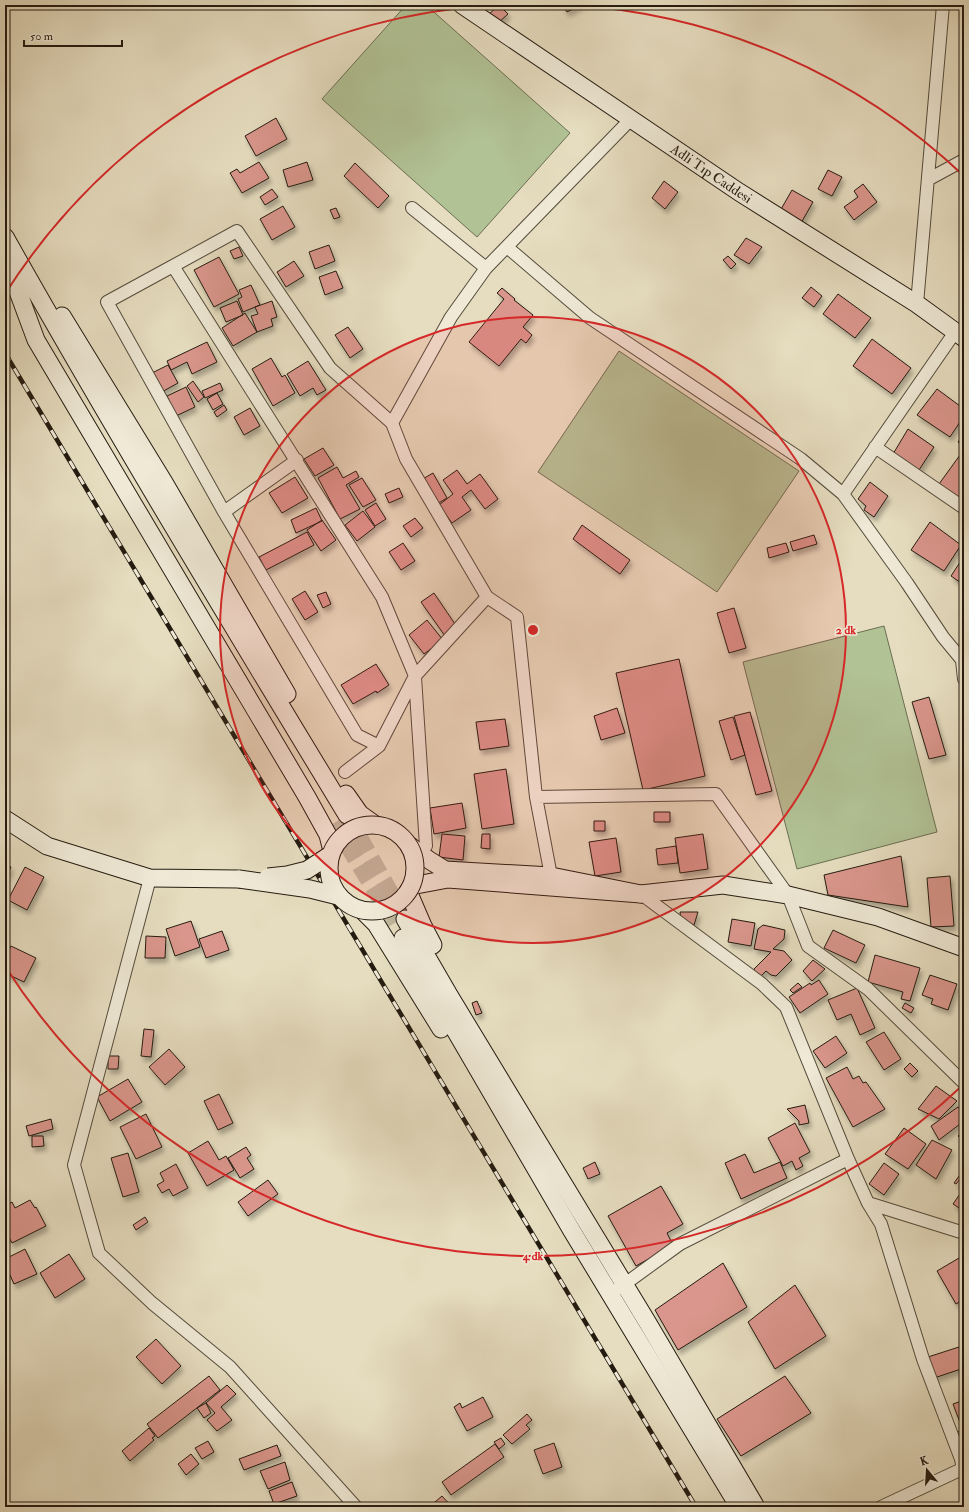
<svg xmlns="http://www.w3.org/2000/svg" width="969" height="1512" viewBox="0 0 969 1512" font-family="'IM FELL Double Pica',serif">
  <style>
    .green { fill: #b1c295; stroke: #6a6e52 }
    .building { fill: #da968c; stroke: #241b10; filter: url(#shadow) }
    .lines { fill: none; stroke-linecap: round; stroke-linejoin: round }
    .secondary-tunnel { stroke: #bfb69d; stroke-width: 17; stroke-dasharray: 17 8; stroke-linecap: butt }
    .street-casing { stroke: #544c3c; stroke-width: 14 }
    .secondary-casing { stroke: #241b10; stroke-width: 19 }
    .street { stroke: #efe9d6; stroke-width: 12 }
    .secondary { stroke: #efe9d6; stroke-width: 17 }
    .rail-casing { stroke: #241b10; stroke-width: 4.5 }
    .rail { stroke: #efe9d6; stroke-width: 3; stroke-dasharray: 9; stroke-linecap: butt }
    .secondary-bridge-casing { stroke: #241b10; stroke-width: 19; stroke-linecap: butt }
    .secondary-bridge { stroke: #efe9d6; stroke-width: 17 }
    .ring { fill: none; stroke: #d62828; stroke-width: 2 }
    .labels { text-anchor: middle; stroke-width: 3; stroke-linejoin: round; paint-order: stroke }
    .street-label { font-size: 14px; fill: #241b10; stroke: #efe9d6 }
    .centre { fill: #d62828; stroke: #efe9d6; stroke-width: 2 }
    .ring-label { font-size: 12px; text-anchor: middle; font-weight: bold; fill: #d62828; stroke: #efe9d6; stroke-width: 3; stroke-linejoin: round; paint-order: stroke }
  </style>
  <defs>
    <filter id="shadow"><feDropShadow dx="2.5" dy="4.5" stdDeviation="2" flood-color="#0004"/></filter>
  </defs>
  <rect width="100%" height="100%" fill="#e6ddc0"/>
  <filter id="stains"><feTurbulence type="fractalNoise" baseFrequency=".005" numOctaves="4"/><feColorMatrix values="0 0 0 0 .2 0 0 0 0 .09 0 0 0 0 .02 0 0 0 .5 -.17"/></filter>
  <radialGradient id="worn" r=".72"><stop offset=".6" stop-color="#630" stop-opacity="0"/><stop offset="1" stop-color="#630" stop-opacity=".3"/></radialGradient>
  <path class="green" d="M406,5H426L570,133L477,237L322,99Z
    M619,351L799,471L717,592L538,472Z
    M884,626L937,832L797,869L743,662Z"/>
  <path class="building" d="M499,5L508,14L498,23L489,14Z
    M563,5H581L567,12Z
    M276,118L287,139L256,156L245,136Z
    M259,162L269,178L242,193L230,173L237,169L240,173Z
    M307,162L313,180L288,187L283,170Z
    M355,163L389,196L378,208L344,176Z
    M828,170L842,177L832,196L818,189Z
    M664,181L678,192L665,209L652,198Z
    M863,184L877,202L854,220L844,207L858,197L854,191Z
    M272,189L278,197L265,205L260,197Z
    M792,190L813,202L801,223L780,211Z
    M283,206L295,227L272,240L260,219Z
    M336,208L340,217L334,219L330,210Z
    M746,238L762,247L749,264L734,255Z
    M329,245L335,261L315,269L309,252Z
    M239,247L243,256L234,259L230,251Z
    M728,256L736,264L731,269L723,260Z
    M219,257L239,294L214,307L194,270Z
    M294,261L304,276L286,287L277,272Z
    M336,271L343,288L325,295L319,277Z
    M251,285L260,305L243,312L238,299L242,297L239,290Z
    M811,287L822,296L814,307L802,298Z
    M502,288L515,299L514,300L533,315L523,327L532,335L526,343L521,339L499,366L469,342L504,299L497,293Z
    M838,294L871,318L855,338L823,314Z
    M237,301L243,315L226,322L220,308Z
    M272,301L277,317L271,319L273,326L257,332L251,316L258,314L255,307Z
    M245,313L257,332L233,346L222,328Z
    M348,327L363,349L350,358L335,335Z
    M872,339L911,368L892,394L853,366Z
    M207,342L217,362L192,374L187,362L171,370L167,361Z
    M271,358L282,377L285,375L295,393L273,406L252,369Z
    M308,361L326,390L317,395L313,388L300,396L287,374Z
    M168,365L178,383L160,393L150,374Z
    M193,381L204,397L198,402L187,386Z
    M220,383L223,390L205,398L202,391Z
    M186,387L195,407L176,416L167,396Z
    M937,389L964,409V416L950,437L917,415Z
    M217,393L223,404L213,410L207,399Z
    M224,405L227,410L217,417L214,412Z
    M250,408L260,426L244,435L234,417Z
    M908,429L934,447L917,473L893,454Z
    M964,434V448L958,442Z
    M323,448L334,465L315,476L304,459Z
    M960,455L964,458V501L939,484Z
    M337,467L343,478L356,471L359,477L346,485L360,509L340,519L318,478Z
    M457,470L467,484L480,474L498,499L485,509L471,490L462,497L471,510L452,523L439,505L453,494L443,480Z
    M433,473L447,498L435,505L421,480Z
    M295,477L308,498L282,513L269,493Z
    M362,478L376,500L363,507L349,485Z
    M870,482L888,496L874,517L864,510L866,506L858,499Z
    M399,488L403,497L389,503L385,494Z
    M376,503L386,519L375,526L365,510Z
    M316,508L322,521L296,533L291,520Z
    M363,511L375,527L357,541L345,525Z
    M415,518L423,528L411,537L403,526Z
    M322,520L336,540L321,551L307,530Z
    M930,522L961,545L944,571L911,550Z
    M582,525L630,560L620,574L573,539Z
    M307,532L314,545L266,570L259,557Z
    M814,535L817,544L793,551L790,542Z
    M403,543L415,561L401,570L389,552Z
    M786,543L789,552L769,558L767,548Z
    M964,556V585L951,576Z
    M305,591L318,612L305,620L292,599Z
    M326,592L331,604L323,608L317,595Z
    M434,593L457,627L445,636L421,602Z
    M734,608L746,648L729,653L717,613Z
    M427,620L443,640L424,654L409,635Z
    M679,659L705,776L643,790L616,673Z
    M376,664L389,685L377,693L376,691L353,704L341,685Z
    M929,697L946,755L929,759L912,702Z
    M617,708L625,733L601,740L594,716Z
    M750,712L772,791L756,795L734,716Z
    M733,717L745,755L731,760L719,721Z
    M505,719L509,746L480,750L476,722Z
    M506,769L514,824L482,829L474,774Z
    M462,803L466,828L434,834L430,808Z
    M654,812H670V822H654Z
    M594,821H605V831H594Z
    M442,834L465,836L463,860L439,857Z
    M482,834H490V849L481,848Z
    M703,834L708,869L680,873L675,838Z
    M616,838L621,872L595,876L589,842Z
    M676,846L678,863L658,865L656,849Z
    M901,856L908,907L828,895L824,875Z
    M5,864L11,867L5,880Z
    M25,867L44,877L27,910L8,900Z
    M950,876L954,926L931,927L927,878Z
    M680,912H698L694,925L681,919Z
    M732,919L755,923L751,946L728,942Z
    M191,921L200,947L175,956L166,929Z
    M763,925L785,930L784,939L773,949L784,951L792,960L776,976L771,975L766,971L760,977L754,971V969L771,952L754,949L758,929Z
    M833,930L865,945L856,963L824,948Z
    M222,931L229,950L206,958L199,939Z
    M146,936L166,937L165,958H145Z
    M11,946L36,958L24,982L5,973V957Z
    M875,955L920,968L910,1001L901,999L903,992L868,982Z
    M813,960L825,969L812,981L803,971Z
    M930,975L957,984L948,1010L931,1004L933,999L922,995Z
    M819,980L828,994L800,1013L789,997L810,983L811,985Z
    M798,983L802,987L793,993L790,990Z
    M857,988L875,1028L860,1035L851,1014L837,1020L828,1000Z
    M477,1001L482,1013L476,1015L472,1003Z
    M905,1003L914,1008L911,1013L902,1008Z
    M144,1029L154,1030L151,1057L141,1056Z
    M884,1032L901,1059L884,1070L866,1042Z
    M836,1036L847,1053L825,1068L813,1051Z
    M169,1049L185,1067L165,1085L149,1067Z
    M108,1056H119L118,1069H108Z
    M910,1063L918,1071L912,1077L904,1069Z
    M847,1067L853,1079L859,1076L863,1083L866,1082L885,1109L853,1127L826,1078Z
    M128,1079L142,1102L110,1121L97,1097Z
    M936,1086L957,1101L939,1119L918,1109Z
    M219,1094L233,1123L218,1130L204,1101Z
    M805,1105L809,1123L799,1125V1121L787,1109Z
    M958,1107L964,1114V1121L939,1140L931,1126Z
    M146,1114L162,1147L136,1159L120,1127Z
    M51,1119L53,1129L29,1136L26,1126Z
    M795,1123L810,1152L799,1158L803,1166L796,1170L792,1161L783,1166L768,1138Z
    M904,1128L926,1144L908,1169L885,1154Z
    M964,1130V1142L958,1136Z
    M32,1136H43L44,1146L32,1147Z
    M932,1140L952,1150L936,1179L916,1165Z
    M208,1141L219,1160L226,1156L234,1170L207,1186L188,1153Z
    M246,1147L251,1155L247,1158L254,1169L240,1178L228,1158Z
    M128,1153L139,1192L123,1197L111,1158Z
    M745,1154L754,1173L780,1162L787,1178L741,1199L725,1163Z
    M595,1162L600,1174L588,1179L583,1168Z
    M884,1163L899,1174L884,1195L869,1184Z
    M176,1164L188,1188L173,1196L169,1189L162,1193L157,1185L164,1181L160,1173Z
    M964,1169V1174L956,1184L954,1183Z
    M268,1180L278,1194L248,1216L238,1202Z
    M661,1186L683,1224L667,1233L673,1245L636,1266L608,1216Z
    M964,1188V1211L953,1204Z
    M30,1200L35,1208L36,1207L46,1226L12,1243L5,1230V1206L12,1202L15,1208Z
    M145,1217L148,1222L136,1230L133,1225Z
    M25,1249L37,1274L14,1284L5,1264V1259Z
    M69,1254L85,1279L55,1298L40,1273Z
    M959,1258L964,1266V1299L956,1304L937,1271Z
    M723,1263L747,1307L678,1350L655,1310Z
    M795,1285L826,1336L775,1369L748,1322Z
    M156,1339L181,1366L162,1384L136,1357Z
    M959,1347L964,1363V1368L934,1378L928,1357Z
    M209,1376L220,1390L158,1438L147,1424Z
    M785,1376L811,1413L741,1456L717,1419Z
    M227,1385L236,1394L221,1407L232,1420L217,1431L207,1420L215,1413L206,1403Z
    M483,1397L493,1417L467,1431L454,1407L460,1403L462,1408Z
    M964,1400V1424L961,1425L953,1404Z
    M206,1403L211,1413L204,1418L197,1408Z
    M527,1414L532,1420L526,1425L530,1429L512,1444L503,1435Z
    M149,1428L155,1436L152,1438L154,1440L130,1461L122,1451Z
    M964,1429V1449L956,1433Z
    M501,1438L505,1444L499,1449L494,1442Z
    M208,1441L214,1452L202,1459L195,1448Z
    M554,1443L562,1467L543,1474L534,1450Z
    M495,1444L504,1457L451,1495L442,1482Z
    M277,1445L281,1456L244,1470L239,1459Z
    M191,1454L199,1464L186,1475L178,1464Z
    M285,1462L290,1480L268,1489L260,1471Z
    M292,1482L297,1496L274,1504L269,1491Z
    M442,1496L452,1507H429Z"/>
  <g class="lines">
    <path class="secondary-tunnel" d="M347,815L405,919
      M334,823L396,925"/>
    <defs>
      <path id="street" d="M929,179L964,160
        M412,208L486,268
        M237,231L330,368L392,423L406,459L487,597L415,676L382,597L173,266Z
        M507,247L590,318L801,459L843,494L907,583L943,637L962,660
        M173,266L107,302L224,512L357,735L379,746L415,676
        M917,304L943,5
        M392,423L451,317L486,268L631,119
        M875,447L964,508
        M843,494L955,332
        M224,512L297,460
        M487,597L517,617L536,797L551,876
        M964,658L962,660L964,679
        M415,677L426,846
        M345,772L379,746
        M536,797L716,794L788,895L808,946L868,989L964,1083
        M150,878L74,1165L99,1253L152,1303L230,1367L356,1507
        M641,894L762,984L786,1007L848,1159L868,1203L881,1224L923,1359L961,1459L964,1474
        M868,1203L964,1233
        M618,1289L680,1244L848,1159
        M881,1507L964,1468"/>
      <g id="secondary">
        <path id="s1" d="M462,5L739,192L917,304L964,338"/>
        <path d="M5,237C115,432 231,624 347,815"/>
        <path d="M5,267L22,294"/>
        <path d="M16,286L36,340L307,797L328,835L332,851"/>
        <path d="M62,316L165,484L287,694"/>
        <path d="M346,794L360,814L374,824"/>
        <path d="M5,819L47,846L150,878L239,879"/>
        <path d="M409,845L429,860L445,870L551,876L641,894L448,879L411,886"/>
        <path d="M408,891L423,926L433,945"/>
        <path d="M641,894L723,885L788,895L878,917L964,948"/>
        <path d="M363,911L376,924L441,1029"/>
        <path d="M405,919L449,995L646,1320L756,1507"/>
        <path d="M403,938L448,1018L572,1231L739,1507"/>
      </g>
    </defs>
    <use href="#street" class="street-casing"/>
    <use href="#secondary" class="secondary-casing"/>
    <use href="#street" class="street"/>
    <use href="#secondary" class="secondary"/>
    <defs>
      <path id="rail" d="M5,353L696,1507"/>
    </defs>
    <use href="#rail" class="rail-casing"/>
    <use href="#rail" class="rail"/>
    <defs>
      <path id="secondary-bridge" d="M329 868a43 43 0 1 1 86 0a43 43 0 1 1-86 0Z
        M268,877L287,875L307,870L330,855
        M239,879L310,889L338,896"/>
    </defs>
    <use href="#secondary-bridge" class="secondary-bridge-casing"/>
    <use href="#secondary-bridge" class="secondary-bridge"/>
  </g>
  <circle cx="533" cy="630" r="313" fill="#d62828" fill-opacity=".12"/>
  <g class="ring">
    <circle cx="533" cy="630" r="313"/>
    <path d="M964 1084A626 626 0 0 1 5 966M5 294A626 626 0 0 1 495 5M571 5A626 626 0 0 1 964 176"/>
  </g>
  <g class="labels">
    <g class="street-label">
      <text dy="5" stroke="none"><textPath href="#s1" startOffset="301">Adli Tıp Caddesi</textPath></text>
    </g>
  </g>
  <circle cx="533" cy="630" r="6" class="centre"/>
  <g class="ring-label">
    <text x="846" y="634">2 dk</text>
    <text x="533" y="1260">4 dk</text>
  </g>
  <rect width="969" height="1512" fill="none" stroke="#e6ddc0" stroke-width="20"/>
  <rect x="6" y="6" width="957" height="1500" fill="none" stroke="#241b10" stroke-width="2"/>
  <rect x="10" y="10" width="949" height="1492" fill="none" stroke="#241b10"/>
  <g transform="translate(927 1470) rotate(342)" stroke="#efe9d6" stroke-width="3" paint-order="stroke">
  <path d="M0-3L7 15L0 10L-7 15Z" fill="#241b10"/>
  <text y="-6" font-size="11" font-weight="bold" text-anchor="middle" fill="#241b10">K</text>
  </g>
  <path d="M24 40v6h98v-6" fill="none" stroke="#241b10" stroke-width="2"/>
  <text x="30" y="40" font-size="12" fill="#241b10" stroke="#efe9d6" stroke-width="3" paint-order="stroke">50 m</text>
  <rect width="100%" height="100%" filter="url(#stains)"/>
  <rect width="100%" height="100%" fill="url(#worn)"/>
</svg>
